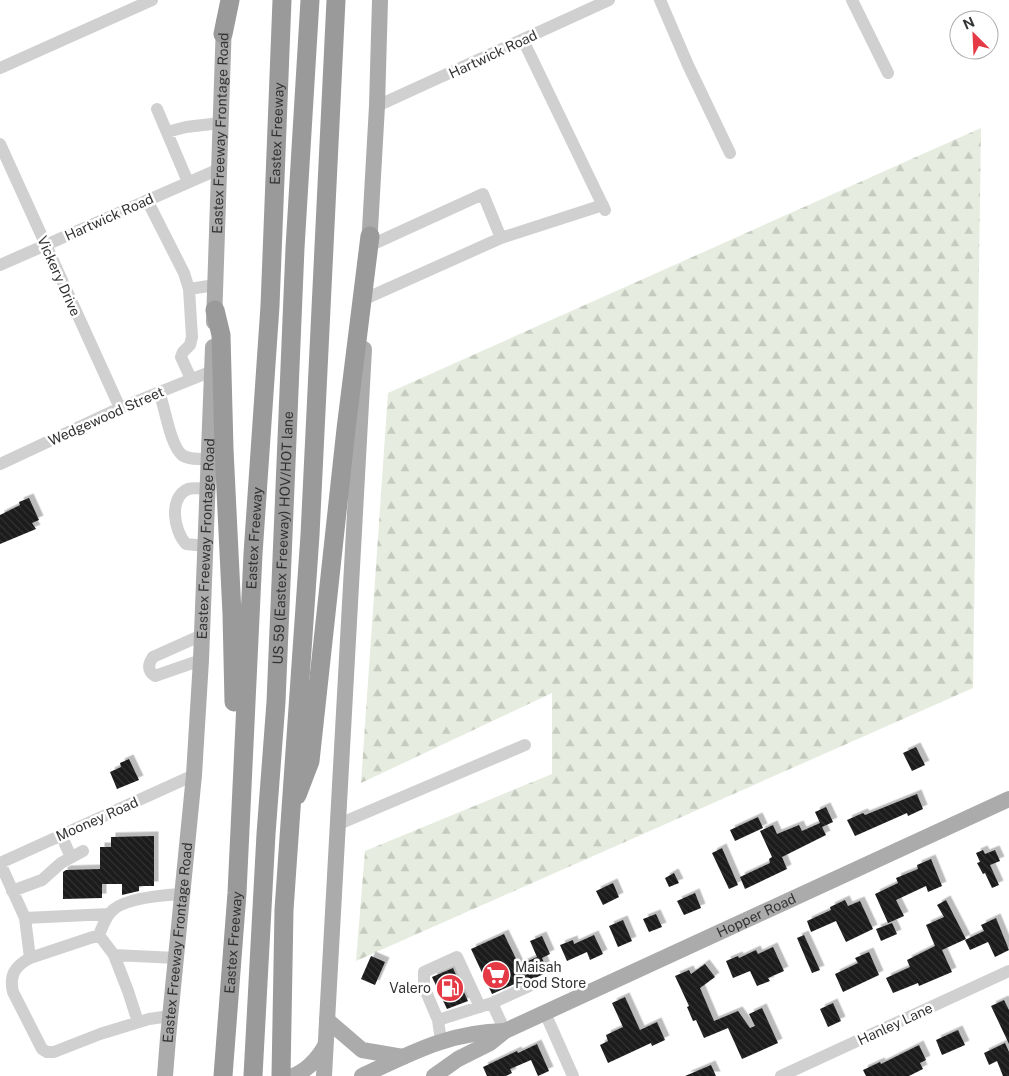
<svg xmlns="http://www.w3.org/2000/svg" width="1009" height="1076" viewBox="0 0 1009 1076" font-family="'Public Sans',sans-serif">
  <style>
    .forest { fill: url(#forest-firs) }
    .building { fill: url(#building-back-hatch); filter: url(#shadow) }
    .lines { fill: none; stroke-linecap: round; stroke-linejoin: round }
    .minor { stroke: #d0d0d0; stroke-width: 12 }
    .major { stroke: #ababab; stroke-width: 16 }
    .highway { stroke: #9a9a9a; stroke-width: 19 }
    .labels { text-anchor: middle; stroke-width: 5; stroke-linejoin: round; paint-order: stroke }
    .street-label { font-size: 14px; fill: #333; stroke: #fff }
    .poi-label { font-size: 14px; fill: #333; stroke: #fff; text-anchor: start }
  </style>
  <defs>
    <pattern id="forest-firs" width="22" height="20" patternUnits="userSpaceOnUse" patternTransform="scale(1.25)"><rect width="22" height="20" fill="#e6ecdf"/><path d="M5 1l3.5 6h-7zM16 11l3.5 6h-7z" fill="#c6cbc0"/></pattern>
    <pattern id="building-back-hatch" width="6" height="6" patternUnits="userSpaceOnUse" patternTransform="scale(1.25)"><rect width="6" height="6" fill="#1a1a1a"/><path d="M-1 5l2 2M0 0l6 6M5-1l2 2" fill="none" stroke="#333"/></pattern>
    <filter id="shadow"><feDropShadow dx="4.5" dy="-4.5" stdDeviation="0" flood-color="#0004"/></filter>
  </defs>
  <rect width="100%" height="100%" fill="#fff"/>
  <path class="forest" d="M981,128L973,688L356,961L365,851L552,774V693L361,783L388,393Z"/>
  <path class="building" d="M29,498L39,520L32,523L36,529L0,544V515L20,505L19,502Z
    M916,747L925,765L912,771L903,753Z
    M129,759L139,780L117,789L110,772L121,767L120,763Z
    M917,794L923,809L908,816L907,813L855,836L847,820L863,813L865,815Z
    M826,807L833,822L822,827L826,835L782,857L787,869L745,889L740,877L770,863L769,859L772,857L760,831L773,825L777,834L799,825L802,831L820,823L815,812Z
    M758,817L763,828L735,841L730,830Z
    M154,836V886H139V891L122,895V884H102V898L63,899V872L66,870L100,869V847H111V837Z
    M722,848L738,885L729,889L712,853Z
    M983,850L985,854L995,850L1000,861L990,865L999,885L992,888L985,873L983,874L977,863L980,862L976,853Z
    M931,859L942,886L928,892L926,886L896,900L904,916L888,923L875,894L898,883L896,878L918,869L917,865Z
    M674,873L679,883L669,887L665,878Z
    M613,883L619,897L603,905L596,891Z
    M695,893L701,908L684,915L677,901Z
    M845,900L848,906L860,901L873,929L846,942L836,921L811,932L807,921L831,910L830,907Z
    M946,900L966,939L942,950L952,972L919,986L918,983L893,993L886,978L910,967L907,960L935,946L926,925L944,917L937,905Z
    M656,914L662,927L649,932L643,919Z
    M996,918L1009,950L995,957L988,942L970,950L965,940L984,931L981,925Z
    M623,920L632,941L618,947L609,926Z
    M892,923L897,934L881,941L876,929Z
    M504,934L519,965L537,957L530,941L542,936L550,954L542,958L548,972L533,979H526L492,994L471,949Z
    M594,935L603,954L590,960L587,952L567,961L560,945L573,940L574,944Z
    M804,935L820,970L812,973L797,938Z
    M773,947L784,971L768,978L770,981L757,986L750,971L733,978L726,961L738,956L739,958L756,950L758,954Z
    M869,952L879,975L843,992L835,974L858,963L855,958Z
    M371,956L385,962L375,985L361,979Z
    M705,964L715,977L700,988L714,1021L738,1011L750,1028L755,1026L749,1014L762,1008L778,1043L742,1059L728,1028L704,1038L696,1020L693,1021L687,1007L689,1006L675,976L689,970L691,974Z
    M453,968L468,1001L447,1009L432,977Z
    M625,997L640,1030L657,1022L665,1040L652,1046L651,1043L608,1063L600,1045L608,1041L606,1035L623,1027L612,1003Z
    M1004,1000L1009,1010V1044L991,1006Z
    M833,1003L841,1021L828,1027L820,1009Z
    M958,1030L965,1045L942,1055L936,1040Z
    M1005,1043L1009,1052V1076H1003L997,1061L989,1065L984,1053Z
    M537,1044L549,1071L538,1076L531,1060L510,1069L512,1073L506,1076H487L483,1067L517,1051L518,1053Z
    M919,1045L926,1060L920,1063L923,1069L909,1076H866L863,1070L880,1062L881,1064Z
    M711,1065L716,1076H685Z"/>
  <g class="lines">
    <path class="minor" d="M660,0L688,65L730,153
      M852,0L888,73
      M523,40L605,210
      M0,68L152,0
      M377,106L609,0
      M157,109L188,182
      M167,132L186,127L220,123
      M0,144L120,408
      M147,200L184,273L189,289L192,337L190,345L183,352L181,357L191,379
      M501,238L603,205
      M0,265L219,169
      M189,289L215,285
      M367,298L501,238L483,194L369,246
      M159,392C165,407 170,445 182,455C189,460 201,459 209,459
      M0,464L120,408L212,371
      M206,546L186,544C174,531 168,498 188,489C194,487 202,489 208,489
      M201,660L155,676C147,671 148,664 153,657L202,635
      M339,824L525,745
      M61,835L71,857
      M0,863L194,775
      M0,863L25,918L109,914
      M12,891L42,880L61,863L83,851
      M25,918L30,958
      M99,935L30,958C15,966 9,975 13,992L42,1049L47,1052H54L100,1034L149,1019L170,1016
      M114,955L128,991L138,1022
      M176,958L114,955L99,935C102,928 105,919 110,913C121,898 164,895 182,894
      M492,1003L529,986
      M545,1013L573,1076
      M438,1020L424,987V972L457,957L480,1007
      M441,1041L438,1020L492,1003L505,1031
      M781,1076L1009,971"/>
    <g class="major">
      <path d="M369,247L377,106L380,0"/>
      <path id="s1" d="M214,322L224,22"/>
      <path d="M327,1020L362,1050L403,1057"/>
      <path id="s2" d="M165,1076L168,1038L194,775L201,660L213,347"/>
      <path d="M293,1076C308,1070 317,1060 325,1046"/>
      <path d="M324,1076L364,349"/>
      <path d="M362,1076C411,1053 449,1032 505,1031"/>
      <path id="s3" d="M434,1076L458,1059L490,1043L505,1031L1009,799"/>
    </g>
    <g class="highway">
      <path d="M223,34L230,0"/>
      <path d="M215,310L221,335L224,449L232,614L234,702"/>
      <path d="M297,795L310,761L346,429L370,236"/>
      <path id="s4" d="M223,1076L237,893L253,554L270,306L282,0"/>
      <path id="s5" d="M253,1076L266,834L276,702L295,248L310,0"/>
      <path d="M281,1076L284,910L310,535L336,0"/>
    </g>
  </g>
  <defs>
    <symbol id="supermarket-disc" viewBox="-11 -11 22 22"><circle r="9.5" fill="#e63946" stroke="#fff"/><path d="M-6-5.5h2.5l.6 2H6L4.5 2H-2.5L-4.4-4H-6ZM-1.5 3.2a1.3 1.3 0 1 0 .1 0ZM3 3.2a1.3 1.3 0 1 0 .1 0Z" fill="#fff"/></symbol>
    <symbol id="fuel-disc" viewBox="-11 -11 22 22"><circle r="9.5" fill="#e63946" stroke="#fff"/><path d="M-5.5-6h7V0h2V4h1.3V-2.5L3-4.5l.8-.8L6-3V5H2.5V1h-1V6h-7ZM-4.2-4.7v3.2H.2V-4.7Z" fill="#fff"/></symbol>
  </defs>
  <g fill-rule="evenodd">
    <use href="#supermarket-disc" x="480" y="959" width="32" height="32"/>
    <use href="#fuel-disc" x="434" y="972" width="32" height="32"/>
  </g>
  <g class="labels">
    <g class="street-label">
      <text transform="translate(493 54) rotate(-25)" y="5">Hartwick Road</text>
      <text dy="5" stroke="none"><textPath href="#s1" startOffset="189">Eastex Freeway Frontage Road</textPath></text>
      <text dy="5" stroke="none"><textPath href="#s4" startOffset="944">Eastex Freeway</textPath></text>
      <text transform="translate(109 217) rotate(-24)" y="5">Hartwick Road</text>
      <text transform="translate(59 276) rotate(66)" y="5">Vickery Drive</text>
      <text transform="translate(106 416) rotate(-24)" y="5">Wedgewood Street</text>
      <text dy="5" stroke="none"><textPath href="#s4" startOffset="539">Eastex Freeway</textPath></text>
      <text dy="5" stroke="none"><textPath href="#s5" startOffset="539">US 59 (Eastex Freeway) HOV/HOT lane</textPath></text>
      <text dy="5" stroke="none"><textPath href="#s2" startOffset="539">Eastex Freeway Frontage Road</textPath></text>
      <text transform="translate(97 819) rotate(-24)" y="5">Mooney Road</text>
      <text dy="5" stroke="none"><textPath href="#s3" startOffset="361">Hopper Road</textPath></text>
      <text dy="5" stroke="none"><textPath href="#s2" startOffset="134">Eastex Freeway Frontage Road</textPath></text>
      <text dy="5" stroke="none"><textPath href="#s4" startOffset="134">Eastex Freeway</textPath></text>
      <text transform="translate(895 1024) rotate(-25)" y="5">Hanley Lane</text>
    </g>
    <g class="poi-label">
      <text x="515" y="972">Maisah<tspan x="515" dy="16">Food Store</tspan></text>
      <text x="431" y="993" text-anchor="end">Valero</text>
    </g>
  </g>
  <g transform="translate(974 35) rotate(336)"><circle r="24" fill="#ffffff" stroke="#adadad"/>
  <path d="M0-4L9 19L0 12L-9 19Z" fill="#e63946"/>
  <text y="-8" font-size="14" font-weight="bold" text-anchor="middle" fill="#333333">N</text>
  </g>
</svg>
